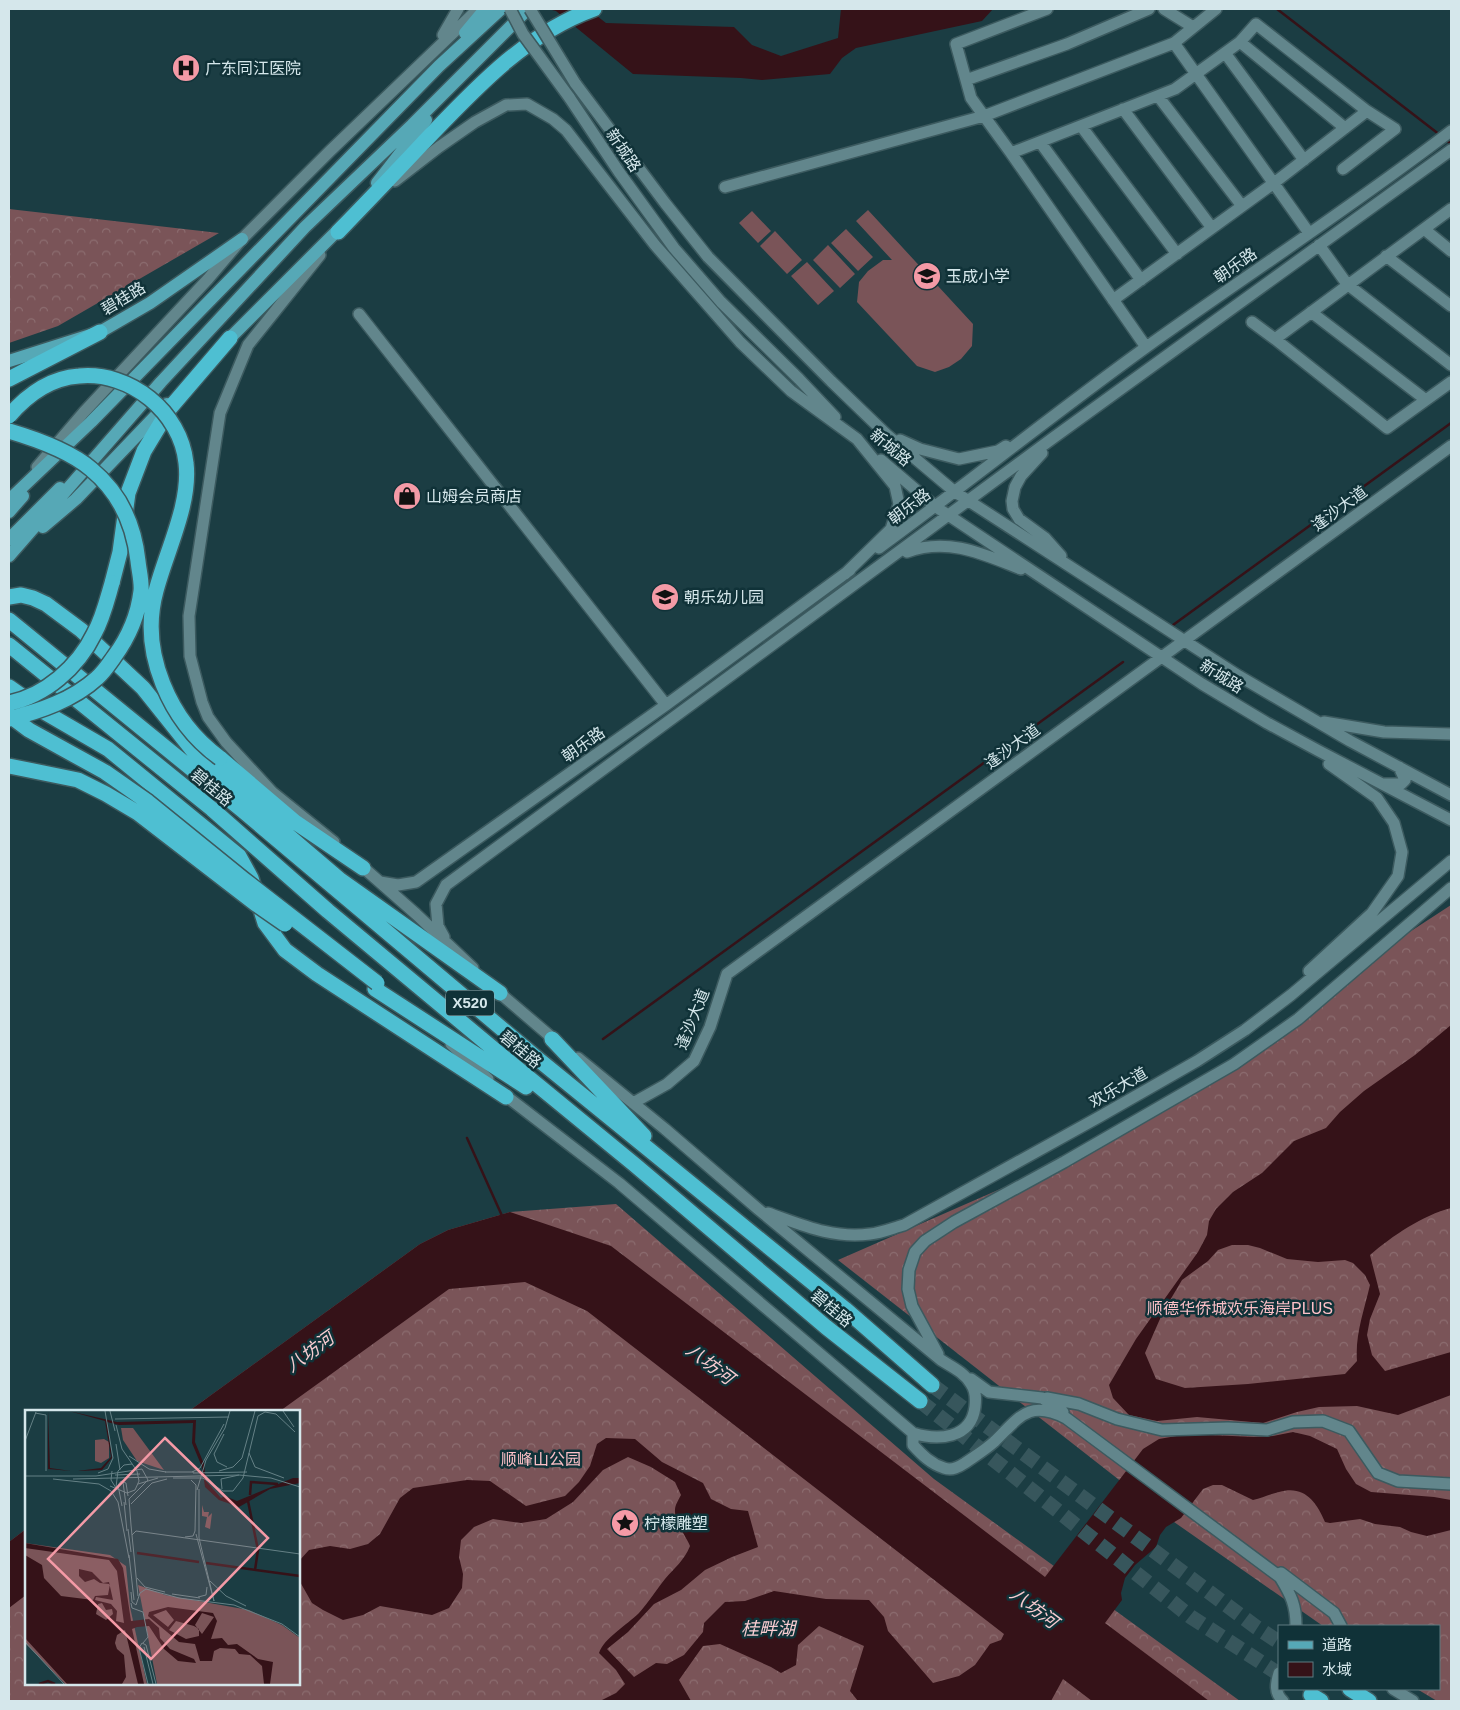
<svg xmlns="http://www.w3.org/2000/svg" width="1460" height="1710" viewBox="0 0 1460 1710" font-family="Helvetica,'Noto Sans SC',sans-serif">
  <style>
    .forest { fill: url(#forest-crowns) }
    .garden { fill: #7a5458 }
    .water { fill: #351218; fill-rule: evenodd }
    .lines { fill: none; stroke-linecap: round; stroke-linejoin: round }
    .stream { stroke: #351218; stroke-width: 2.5 }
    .highway-tunnel { stroke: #37565c; stroke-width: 15; stroke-dasharray: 15 8; stroke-linecap: butt }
    .minor-casing { stroke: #3c5a5f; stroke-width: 14 }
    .major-casing { stroke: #3c5a5f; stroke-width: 15 }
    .highway-casing { stroke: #3c5a5f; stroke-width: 18 }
    .minor { stroke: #62868c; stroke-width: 11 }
    .major { stroke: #56a8b6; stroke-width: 12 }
    .highway { stroke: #4ebfd2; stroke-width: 15 }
    .minor-bridge-casing { stroke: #3c5a5f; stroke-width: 14; stroke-linecap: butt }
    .highway-bridge-casing { stroke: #3c5a5f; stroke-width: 18; stroke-linecap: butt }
    .minor-bridge { stroke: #62868c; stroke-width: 11 }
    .highway-bridge { stroke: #4ebfd2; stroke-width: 15 }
    .labels { text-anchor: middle; stroke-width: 5; stroke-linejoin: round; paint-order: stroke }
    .shield { fill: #103238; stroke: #9ab1b5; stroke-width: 1 }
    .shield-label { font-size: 15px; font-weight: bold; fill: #d5e7eb }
    .poi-label { font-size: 16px; fill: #d5e7eb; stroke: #103238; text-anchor: start }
    .street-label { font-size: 16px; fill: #d5e7eb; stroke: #103238 }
    .park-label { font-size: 16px; fill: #fcc0c7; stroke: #103238 }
    .water-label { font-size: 18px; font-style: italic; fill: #facdd2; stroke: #103238 }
    .inset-river { fill: none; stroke: #351218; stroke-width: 2.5 }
    .inset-road { fill: none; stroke: #658186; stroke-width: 1 }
    .view { fill: #f49aa6; fill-opacity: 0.15; stroke: #f49aa6; stroke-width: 2.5 }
    .inset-edge { fill: none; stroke: #d5e7eb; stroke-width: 2.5 }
  </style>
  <defs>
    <pattern id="forest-crowns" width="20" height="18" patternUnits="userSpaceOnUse" patternTransform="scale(1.25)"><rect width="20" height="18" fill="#7a5458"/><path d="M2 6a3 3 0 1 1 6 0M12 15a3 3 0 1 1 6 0" fill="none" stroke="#8c6d70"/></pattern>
  </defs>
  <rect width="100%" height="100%" fill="#1b3d43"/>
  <path class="forest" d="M9,209L219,233L58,326L9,343Z
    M1451,905V1701H1437L1417,1689H1439V1626H1323L1164,1515L838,1260L1108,1142L1277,1041L1408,933Z
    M616,1204L934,1479L1240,1701H9V1542L26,1529V1684H299V1411H189L420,1244L448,1230L510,1212Z"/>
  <path class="garden" d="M868,210L973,324L972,346L961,359L949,367L935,372L917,366L857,302L859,282L868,271L883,260H892L856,221Z
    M752,211L771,231L758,243L739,223Z
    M846,229L873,257L858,271L831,243Z
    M775,231L802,260L787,274L760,246Z
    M828,245L855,274L840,288L813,260Z
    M807,262L834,291L818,305L791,276Z"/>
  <path class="water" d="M548,9H588L606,23L734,27L752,45L781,56L838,38L841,9H993L982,21L856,48L842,58L830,74L762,80L741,78L633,74L556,11Z
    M1451,1025V1208C1423,1215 1392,1236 1370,1255L1380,1294L1370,1319L1367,1335L1372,1355L1385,1371L1451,1352V1395L1398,1415L1357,1406L1319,1407L1297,1412L1263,1423L1197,1417L1157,1421L1129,1415L1113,1398L1109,1385L1136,1339L1198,1252L1207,1235L1209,1221L1216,1209L1233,1192L1262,1173L1294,1141L1326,1128L1340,1112L1364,1091L1415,1055ZM1232,1245H1248L1260,1248L1287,1259L1318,1262L1345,1260L1353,1263L1365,1275L1370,1285C1364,1311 1355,1335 1357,1361L1345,1374L1248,1384L1185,1388L1156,1379L1145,1353L1163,1312L1182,1280L1208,1261L1218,1250Z
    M510,1212L611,1246L1045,1577L1143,1449L1159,1439L1188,1434L1254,1437L1273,1436L1293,1432L1310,1436L1337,1449L1346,1469L1356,1484L1371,1492L1434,1497L1451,1500V1530L1427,1536L1411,1532L1400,1527L1375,1524L1360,1519L1330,1523L1325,1522C1316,1501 1304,1485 1279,1492C1270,1494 1262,1498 1253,1500L1222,1485H1213L1203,1489L1181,1518L1166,1527L1160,1535L1156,1547L1135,1565L1125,1578L1121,1593L1122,1600L1105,1623L1209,1701H1092L1063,1679L1051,1701H858L850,1691L864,1646L819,1626L798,1645L796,1665L781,1673L771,1667L720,1644L703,1646L679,1680L691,1701H600L616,1693L625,1684L616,1670L599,1653C604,1638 627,1625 639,1613C649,1602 656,1590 665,1579C675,1567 684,1561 690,1546C686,1536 674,1521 675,1510C675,1505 679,1499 681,1495L675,1482L651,1467L628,1457L603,1470L573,1502L546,1519L521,1523L493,1519L474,1527L461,1540L459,1557L463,1574L462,1588L449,1608L432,1615L380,1606L363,1615L343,1620L323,1610L312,1603L299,1580V1561L309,1550L330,1546L350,1549L368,1544L380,1534L400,1498L413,1488L467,1480L490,1481L526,1506L565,1496L579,1482L590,1466L597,1444L606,1438L635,1439L662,1462L703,1483L711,1499L731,1509L748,1511L758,1547L732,1557L705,1570L681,1590L654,1604L628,1632L607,1649L634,1677L656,1663L667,1664L684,1655L703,1632L704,1623L725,1602L745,1601L774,1591L826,1599L869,1600L884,1617L888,1631L933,1683L959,1676L975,1665L990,1644L1001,1640L1004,1634L587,1311L525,1282L449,1289L280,1411H189L420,1244L448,1230Z
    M26,1529V1595L9,1608V1542Z"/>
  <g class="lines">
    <path class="stream" d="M1277,9L1440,135
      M1446,140L1451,144
      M1173,625L1451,423
      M603,1039L1123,662
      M467,1138L503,1218"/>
    <path class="highway-tunnel" d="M932,1385L1256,1627L1279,1642
      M920,1401L1191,1617L1279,1674"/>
    <defs>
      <path id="minor" d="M1047,9L956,44L971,98L984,116L1174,43L1216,9
        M1164,9L1193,27
        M443,35L458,9
        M1240,42L1345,128
        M1174,43L1309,233
        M1225,53L1304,160
        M966,80L1067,44L1149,9
        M575,83L665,203L708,257L831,381L886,434L955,492L1239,676L1350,741L1451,795
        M1158,96L1242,206
        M569,97L619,172L674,248L721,302L799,379L835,417
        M1123,109L1212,228
        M1081,126L1177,254
        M1040,142L1141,280
        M1011,153L1175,89L1240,42L1256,24L1367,111L1274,183L1113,300
        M1343,169L1395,129L1367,111
        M395,181L439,147L475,122L506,105L527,104L553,119L566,130L655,245L740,342L791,391L857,439L895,486L899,504L891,529L845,574
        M725,187L984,116L1011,153L1146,347
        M1451,209L1275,339L1387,428L1451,382
        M1424,229L1451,251
        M1319,245L1347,284L1451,365
        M320,255L248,345L220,413L189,616L190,656L202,702L208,717L226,742L272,792L334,842
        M1386,256L1451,306
        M1311,312L1426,400
        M359,314L666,705
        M1252,322L1275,339
        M900,440L920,449L959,459L998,451L1006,446
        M1042,453L1021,476L1015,487L1012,501L1013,509L1019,519L1045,538L1061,556
        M881,460L936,507L1202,684L1267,723L1319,751L1451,820
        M37,467L84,412L208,279L242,239L330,151L478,9
        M879,548C969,482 1055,413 1145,348C1247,275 1352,207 1451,131
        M907,552C948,537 983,554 1021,569
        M1324,722L1384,732L1451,734
        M1383,784H1401L1405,780L1399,767
        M357,862L416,914L473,968
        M380,882L398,885L416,882L666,705L850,570
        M444,937L438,926L436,904L446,885L1053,438L1451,150
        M1309,971L1372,913L1398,876L1402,852L1394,823L1377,798L1329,764
        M495,989L557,1042
        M451,1044L488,1079
        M501,1092L619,1183L913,1433C938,1441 971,1439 975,1407C976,1398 976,1391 971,1384C964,1372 952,1367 941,1360L758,1209L665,1129L578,1058
        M633,1103L667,1084L694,1061L710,1027L727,974L1451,446
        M768,1213C802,1225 833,1239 870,1234C881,1233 893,1228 904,1225L1099,1117L1197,1061L1245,1030L1291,995L1451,861
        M938,1354L912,1306L908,1289L909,1270L915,1252L925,1241L954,1222L1064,1162L1234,1064L1298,1019L1451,888
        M971,1379L989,1392L1042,1398L1063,1412
        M1047,1398L1079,1404L1117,1419L1162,1430L1228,1428L1267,1430L1293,1422L1323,1421L1349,1431L1378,1473L1398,1481L1451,1484
        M913,1433V1445C922,1455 931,1464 944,1468C952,1471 959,1467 965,1463C975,1456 985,1450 994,1442C1019,1418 1028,1399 1066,1418L1280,1577C1291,1595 1296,1605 1296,1626
        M1281,1573L1334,1613L1341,1626
        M1279,1673C1276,1683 1274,1693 1283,1701
        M1393,1689L1413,1701"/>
      <path id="major" d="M465,33L485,9
        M377,183L426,120
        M224,344L344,224
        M9,361L100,332L150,303L242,239
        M9,500L91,422L439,66L501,9
        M9,512L23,496
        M43,527L76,499L167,404
        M9,539L60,488
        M9,556L161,382L305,227L412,125L528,9"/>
      <path id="highway" d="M338,232C366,203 394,174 422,144C472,92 524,34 594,9
        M9,379L100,332
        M112,583L120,552L128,493L144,451L170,408L230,338
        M9,597L21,595L33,598L46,604L81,630L143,688L202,762L339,879
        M9,620L242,810L539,1060L845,1309L932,1385
        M9,645L212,809L328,911L490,1046L635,1165L826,1327L920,1401
        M9,687L46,713L108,749L239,856L251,878L265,923L285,950L317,974L506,1097
        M220,758L295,822L363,868
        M332,874L500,993
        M375,989L526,1087
        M552,1039L644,1136
        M1350,1689L1369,1701
        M1311,1695L1321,1701"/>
    </defs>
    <use href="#minor" class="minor-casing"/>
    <use href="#major" class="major-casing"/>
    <use href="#highway" class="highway-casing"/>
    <use href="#minor" class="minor"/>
    <use href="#major" class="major"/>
    <use href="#highway" class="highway"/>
    <defs>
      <path id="minor-bridge" d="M510,9L523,34L569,97
        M530,9L575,83"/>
      <path id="highway-bridge" d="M9,416C27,395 50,378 79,376C130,371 181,412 186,463C191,504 166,552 156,591C139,652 170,722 220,758
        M9,431C36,439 70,451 91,469C120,493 134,524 138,561C139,571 142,582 141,591C138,616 128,638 114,657C109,664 104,672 97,678C73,700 40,711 9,719
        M9,703C45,696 78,667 94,634C103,618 107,600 112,583
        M9,715L29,730L105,772L148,802L243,879L377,983
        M9,766L78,780L106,794L138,813L256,904L285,924"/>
    </defs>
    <use href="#minor-bridge" class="minor-bridge-casing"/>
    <use href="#highway-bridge" class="highway-bridge-casing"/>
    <use href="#minor-bridge" class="minor-bridge"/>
    <use href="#highway-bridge" class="highway-bridge"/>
  </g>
  <defs>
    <symbol id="hospital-disc" viewBox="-11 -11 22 22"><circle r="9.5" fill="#f49aa6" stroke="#103238"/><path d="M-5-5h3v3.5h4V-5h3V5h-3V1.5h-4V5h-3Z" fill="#111"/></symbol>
    <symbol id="school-disc" viewBox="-11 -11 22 22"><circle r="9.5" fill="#f49aa6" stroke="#103238"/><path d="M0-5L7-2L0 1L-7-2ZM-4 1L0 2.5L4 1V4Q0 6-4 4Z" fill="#111"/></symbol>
    <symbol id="shop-disc" viewBox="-11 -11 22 22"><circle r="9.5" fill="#f49aa6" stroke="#103238"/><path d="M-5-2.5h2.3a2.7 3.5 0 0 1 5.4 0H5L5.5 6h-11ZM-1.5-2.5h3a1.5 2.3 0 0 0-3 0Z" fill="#111"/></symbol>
    <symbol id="sight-disc" viewBox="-11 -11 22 22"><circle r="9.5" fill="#f49aa6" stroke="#103238"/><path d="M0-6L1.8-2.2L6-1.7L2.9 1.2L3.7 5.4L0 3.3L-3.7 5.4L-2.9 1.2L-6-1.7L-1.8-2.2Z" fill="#111"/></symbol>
  </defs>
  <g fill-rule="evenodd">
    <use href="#hospital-disc" x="170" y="52" width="32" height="32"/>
    <use href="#school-disc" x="911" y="260" width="32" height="32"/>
    <use href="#shop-disc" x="391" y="480" width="32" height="32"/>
    <use href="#school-disc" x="649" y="581" width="32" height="32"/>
    <use href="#sight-disc" x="609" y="1507" width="32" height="32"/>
  </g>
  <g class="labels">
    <rect class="shield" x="446" y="990.5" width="48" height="25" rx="4"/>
    <g class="shield-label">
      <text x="470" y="1008">X520</text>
    </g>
    <g class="poi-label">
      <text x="205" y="74">广东同江医院</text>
      <text x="946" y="282">玉成小学</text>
      <text x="426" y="502">山姆会员商店</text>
      <text x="684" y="603">朝乐幼儿园</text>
      <text x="644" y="1529">柠檬雕塑</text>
    </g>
    <g class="street-label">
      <text transform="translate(624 150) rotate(56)" y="6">新城路</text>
      <text transform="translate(1235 265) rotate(-35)" y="6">朝乐路</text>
      <text transform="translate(123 298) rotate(-31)" y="6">碧桂路</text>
      <text transform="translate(891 447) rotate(40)" y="6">新城路</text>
      <text transform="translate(909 506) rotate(-37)" y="6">朝乐路</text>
      <text transform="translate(1339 508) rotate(-36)" y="6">逢沙大道</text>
      <text transform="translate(1222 676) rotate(32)" y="6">新城路</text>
      <text transform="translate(583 744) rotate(-35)" y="6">朝乐路</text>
      <text transform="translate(1012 746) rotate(-36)" y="6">逢沙大道</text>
      <text transform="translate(212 787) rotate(40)" y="6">碧桂路</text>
      <text transform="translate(692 1019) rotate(-68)" y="6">逢沙大道</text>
      <text transform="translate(521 1049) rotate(40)" y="6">碧桂路</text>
      <text transform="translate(1118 1087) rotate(-30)" y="6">欢乐大道</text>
      <text transform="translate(832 1308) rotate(40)" y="6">碧桂路</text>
    </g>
    <g class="park-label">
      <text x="1240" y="1314">顺德华侨城欢乐海岸PLUS</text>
      <text x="541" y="1465">顺峰山公园</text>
    </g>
    <g class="water-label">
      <text transform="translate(310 1352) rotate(-36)" y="6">八坊河</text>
      <text transform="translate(710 1364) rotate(37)" y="6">八坊河</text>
      <text transform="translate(1034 1608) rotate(37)" y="6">八坊河</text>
      <text x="768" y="1635">桂畔湖</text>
    </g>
  </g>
  <g transform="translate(25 1410)">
    <rect width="275" height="275" fill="#1b3d43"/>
    <path d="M96,18H108L139,60L112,51L98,30ZM0,133L85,145L101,156L105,197L122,274H40L0,233ZM113,175L140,185L224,200L257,215L275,228V274H132Z" fill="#7a5458"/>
    <path d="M79,29L84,32V48L76,53L70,51V30ZM177,95L179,102H184L183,107L187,103L185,119L180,117L182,107L177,106Z" fill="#7a5458"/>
    <path d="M23,1L25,58L46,61L23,59ZM44,1L92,12L171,10L170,32L179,54L181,71L196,88L200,86L212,91L268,68H275V73L245,79L214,97L194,90L180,77L177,57L167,33L168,13L94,15L82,12L87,48L77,60L52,61L76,58L86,47L80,11ZM0,133L93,149L98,158L106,211L124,209L134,218L135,228L145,239L169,249L171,253L153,251L139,239L124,216L112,217L107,219L119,274H113L100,220L92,225L90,233L92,239L99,245L101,267L97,274H42L0,228V145L17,155L19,168L36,186L68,190L70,186L83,185L85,174L75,173L69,169L60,172L54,166V159L67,162L78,173L84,172L88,190L71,187L70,190L86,194L92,201L91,211L99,213L92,161L84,150L0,138ZM77,193L81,200L87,199L88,204L81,210L71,204L73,194ZM143,197L188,203L192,211L186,229L197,228L203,235L212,234L233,249L248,252L245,274H239L237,256L225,245L214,244L210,239L195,238L189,241L187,251H175L170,234L154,232L123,206L124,202ZM141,200L149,210L143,217L128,205ZM177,203L189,207L177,224L170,215ZM151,211L169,216L174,219V226L161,229L144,220Z" fill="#351218" fill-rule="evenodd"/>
    <path class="inset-river" d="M225,85L226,72L253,74M223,91L233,140L230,160M112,143L174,152M181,153L275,166M14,274L23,271L30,274"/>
    <path class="inset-road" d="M85,1L90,21M258,1L269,17M10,3L21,5V61M90,9L204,7M199,24L189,44L192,52L202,57M0,31L11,2M91,34L95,60M224,43L230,57L259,68M104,46L124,59L141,62M87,61L86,70L91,78M194,61L208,57L217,48L230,1M140,62H169M167,62L175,58L199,14M73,63L83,59L88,48L80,1M168,63L222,62M90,65L115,64M0,66H71L117,59L123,70L104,89L106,115M148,68H178L198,81H208L218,68L233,6L240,2L251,4L270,22M28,69L74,74L86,81L93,92L104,148M48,69L214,65L246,68L275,77M98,72L101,95M113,74L133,68M85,76L102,83L110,80L114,71L112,61L97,39L91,15M91,77L93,61L99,55L107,54M174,79V128L189,191M197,79L196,69L214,65M172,80L181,50L200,18L205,1M99,92L102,121M106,94L127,73L142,69M97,96L93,75L96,71L101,73L103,86M106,115L113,186M103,119L106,142M171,124L189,191M107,125L111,121L275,144M160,127L168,126L170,121L171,75L166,70M104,145L109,190M112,168L120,177L140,182M185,171L201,186L221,196M106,182L107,192L111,195L115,183L121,179L154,188L209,195L257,214L275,227M147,184L175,188M173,187L181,185L182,177M106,193L107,198L118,202L123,227L118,233M0,232L39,274M119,237L128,274M123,274L114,238L117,233L121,235L131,274"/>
    <path class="view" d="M140,28L243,128L126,249L23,149Z"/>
    <rect width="275" height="275" class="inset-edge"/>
  </g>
  <rect width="1460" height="1710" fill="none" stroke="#d5e7eb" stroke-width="20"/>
  <rect x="1278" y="1625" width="162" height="65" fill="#103238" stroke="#5f7a80"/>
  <rect x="1288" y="1641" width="25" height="8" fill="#56a8b6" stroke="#5f7a80"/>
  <text x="1322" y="1650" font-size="15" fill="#d5e7eb">道路</text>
  <rect x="1288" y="1662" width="25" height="15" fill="#351218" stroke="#5f7a80"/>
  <text x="1322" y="1675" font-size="15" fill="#d5e7eb">水域</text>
</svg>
